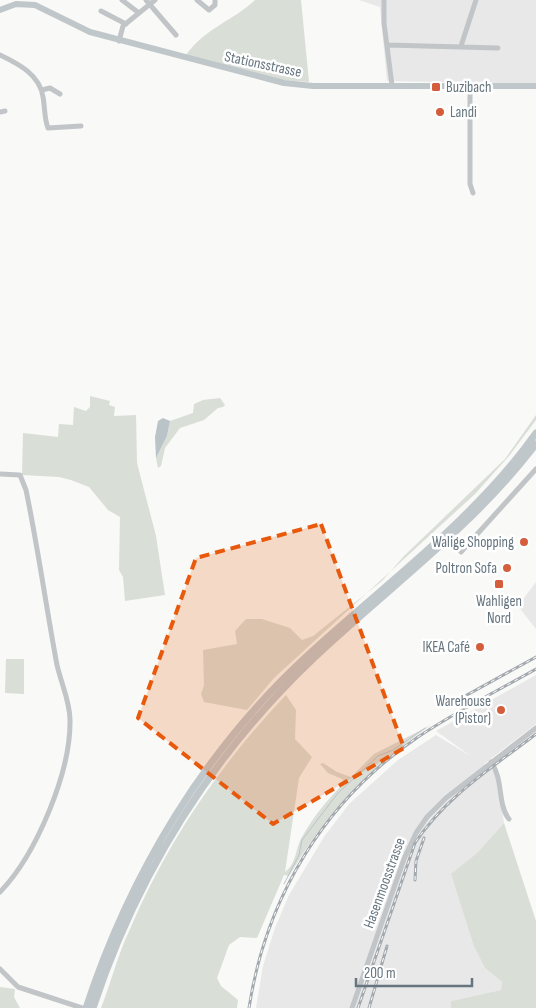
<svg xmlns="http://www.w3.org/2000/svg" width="536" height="1008" viewBox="0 0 536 1008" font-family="'Sofia Sans Condensed',sans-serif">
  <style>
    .built { fill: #e7e8e7 }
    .green { fill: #d9ded7 }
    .water { fill: #bac4c8 }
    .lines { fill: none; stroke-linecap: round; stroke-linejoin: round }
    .stream { stroke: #bac4c8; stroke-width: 1 }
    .minor { stroke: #c1c5c8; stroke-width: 5 }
    .major { stroke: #c0c7cb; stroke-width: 6 }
    .highway { stroke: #c0c7cb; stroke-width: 7 }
    .rail-casing { stroke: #a3a9ae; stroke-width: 3 }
    .rail { stroke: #fff; stroke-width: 1; stroke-dasharray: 4; stroke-linecap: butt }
    .marked { fill: #e8590c; fill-opacity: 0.2; stroke: #e8590c; stroke-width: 4; stroke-dasharray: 10 6; stroke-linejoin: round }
    .poi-dot { fill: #d45d3c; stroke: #fff; stroke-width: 2 }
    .labels { text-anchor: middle; stroke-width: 5; stroke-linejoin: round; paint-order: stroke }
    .street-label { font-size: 15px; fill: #66757f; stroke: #fff }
    .poi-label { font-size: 15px; fill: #66757f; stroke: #fff; text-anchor: end }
  </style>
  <rect width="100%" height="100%" fill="#f9f9f7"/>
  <path class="built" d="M359,0H536V84L387,81L380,7Z
    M536,582V629L518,606Z
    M536,675V724L484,764L496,772L504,823L477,853L451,875L485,968L502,982L501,990L451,1001V1008H256L263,966L275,928L289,895L324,837L349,804L398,760L436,735L472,757L436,731Z"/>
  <path class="green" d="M255,0H301L309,82L279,80L186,55C205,28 233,21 255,0Z
    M90,396L110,401L109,405L115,407L114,416L136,415L137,463L156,536L165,595L125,601L123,577L119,570L120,517L108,510L89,487L71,480L59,477L22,475L23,433L58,437L59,424L73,425L74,407L86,411L90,407Z
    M220,398L225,405L223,407L218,408L204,420L180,428L165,448L161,466L158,468L156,458L167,436L170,421L193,413L194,404L203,400Z
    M536,415V420L509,456L475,494L274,678L247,710L204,702L201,694L204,685L203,650L237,644L235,631L246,619H262L290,628L302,640L313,636L382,581L404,556L505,459Z
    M6,659H24V694L5,693Z
    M286,695L296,710L295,739L312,757L299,778L285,872C297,863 295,849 302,837C313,817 328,799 344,783L342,779L328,773L320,764L323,763L337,772L351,777L374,754L431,725C367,770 329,810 289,876L284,875L257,938L240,937L229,945L217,978L221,986L238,1000L237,1008H101C111,982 118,954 130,929C167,842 221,763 286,695Z
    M504,823L536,921V1008H451V1001L501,990L502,982L485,968L474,946L451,874L477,853Z
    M0,987L15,989L14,997L20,1008H0Z"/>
  <path class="water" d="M163,418L170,421L167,436L156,458L155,437L158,421Z"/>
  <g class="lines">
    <path class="stream" d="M284,884L299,855L302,840L338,793L378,756L393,750L425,728"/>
    <path class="minor" d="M122,0L139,13
      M146,0L176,35
      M197,0L209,10L215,5V0
      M384,0V23L392,85
      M101,11L126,24
      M119,41L123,26L155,0
      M387,45L498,48
      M461,46L476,0
      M0,55C19,64 40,75 43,97C45,107 44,118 48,128L81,126
      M470,87V184L473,193
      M42,90L50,88L60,94
      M0,112L5,111
      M0,474L20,475L26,490C38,548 46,606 57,665C61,683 70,701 70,720C71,772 36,855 0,892
      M461,552L536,469
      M491,762C504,780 497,804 509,819
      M0,969L18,987L82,1008
      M352,1008L404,859L416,833L427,817L446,798L536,728"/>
    <path class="major" d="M0,10L16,4L35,5L90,32L284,83L313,86H536"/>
    <path class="highway" d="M86,1008C130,874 204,750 309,654C386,583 475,519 536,433
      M93,1008C137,875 211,756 313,659C388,588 473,527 536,444"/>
    <defs>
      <path id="rail" d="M456,701L536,657
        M415,880L416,861L424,838
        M249,1008C266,897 325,800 418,737C455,712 497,691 536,669
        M358,1008L415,843C445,797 493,767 536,734
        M369,1008L387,946"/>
    </defs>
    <use href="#rail" class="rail-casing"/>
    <use href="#rail" class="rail"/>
  </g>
  <path class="marked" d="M321,524L404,748L273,824L138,718L196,558Z"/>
  <g class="poi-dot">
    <rect x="431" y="82" width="10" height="10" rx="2.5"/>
    <circle cx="440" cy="112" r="5"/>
    <circle cx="524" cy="542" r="5"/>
    <circle cx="507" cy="568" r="5"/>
    <rect x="494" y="579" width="10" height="10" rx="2.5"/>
    <circle cx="480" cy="647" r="5"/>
    <circle cx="501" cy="710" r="5"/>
  </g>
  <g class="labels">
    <g class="street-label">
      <text transform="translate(263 64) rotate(12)" y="5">Stationsstrasse</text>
      <text transform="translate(384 883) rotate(-70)" y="5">Hasenmoosstrasse</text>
    </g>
    <g class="poi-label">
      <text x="446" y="92" text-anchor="start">Buzibach</text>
      <text x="450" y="117" text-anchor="start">Landi</text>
      <text x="514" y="547">Walige Shopping</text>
      <text x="497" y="573">Poltron Sofa</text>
      <text x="499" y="606" text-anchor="middle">Wahligen<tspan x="499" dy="17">Nord</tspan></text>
      <text x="470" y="652">IKEA Café</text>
      <text x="491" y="706">Warehouse<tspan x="491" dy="17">(Pistor)</tspan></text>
    </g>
  </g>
  <path d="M356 978v8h116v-8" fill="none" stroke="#66757f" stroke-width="2.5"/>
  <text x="364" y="978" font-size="15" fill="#66757f" stroke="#ffffff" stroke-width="4" paint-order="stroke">200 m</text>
</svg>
